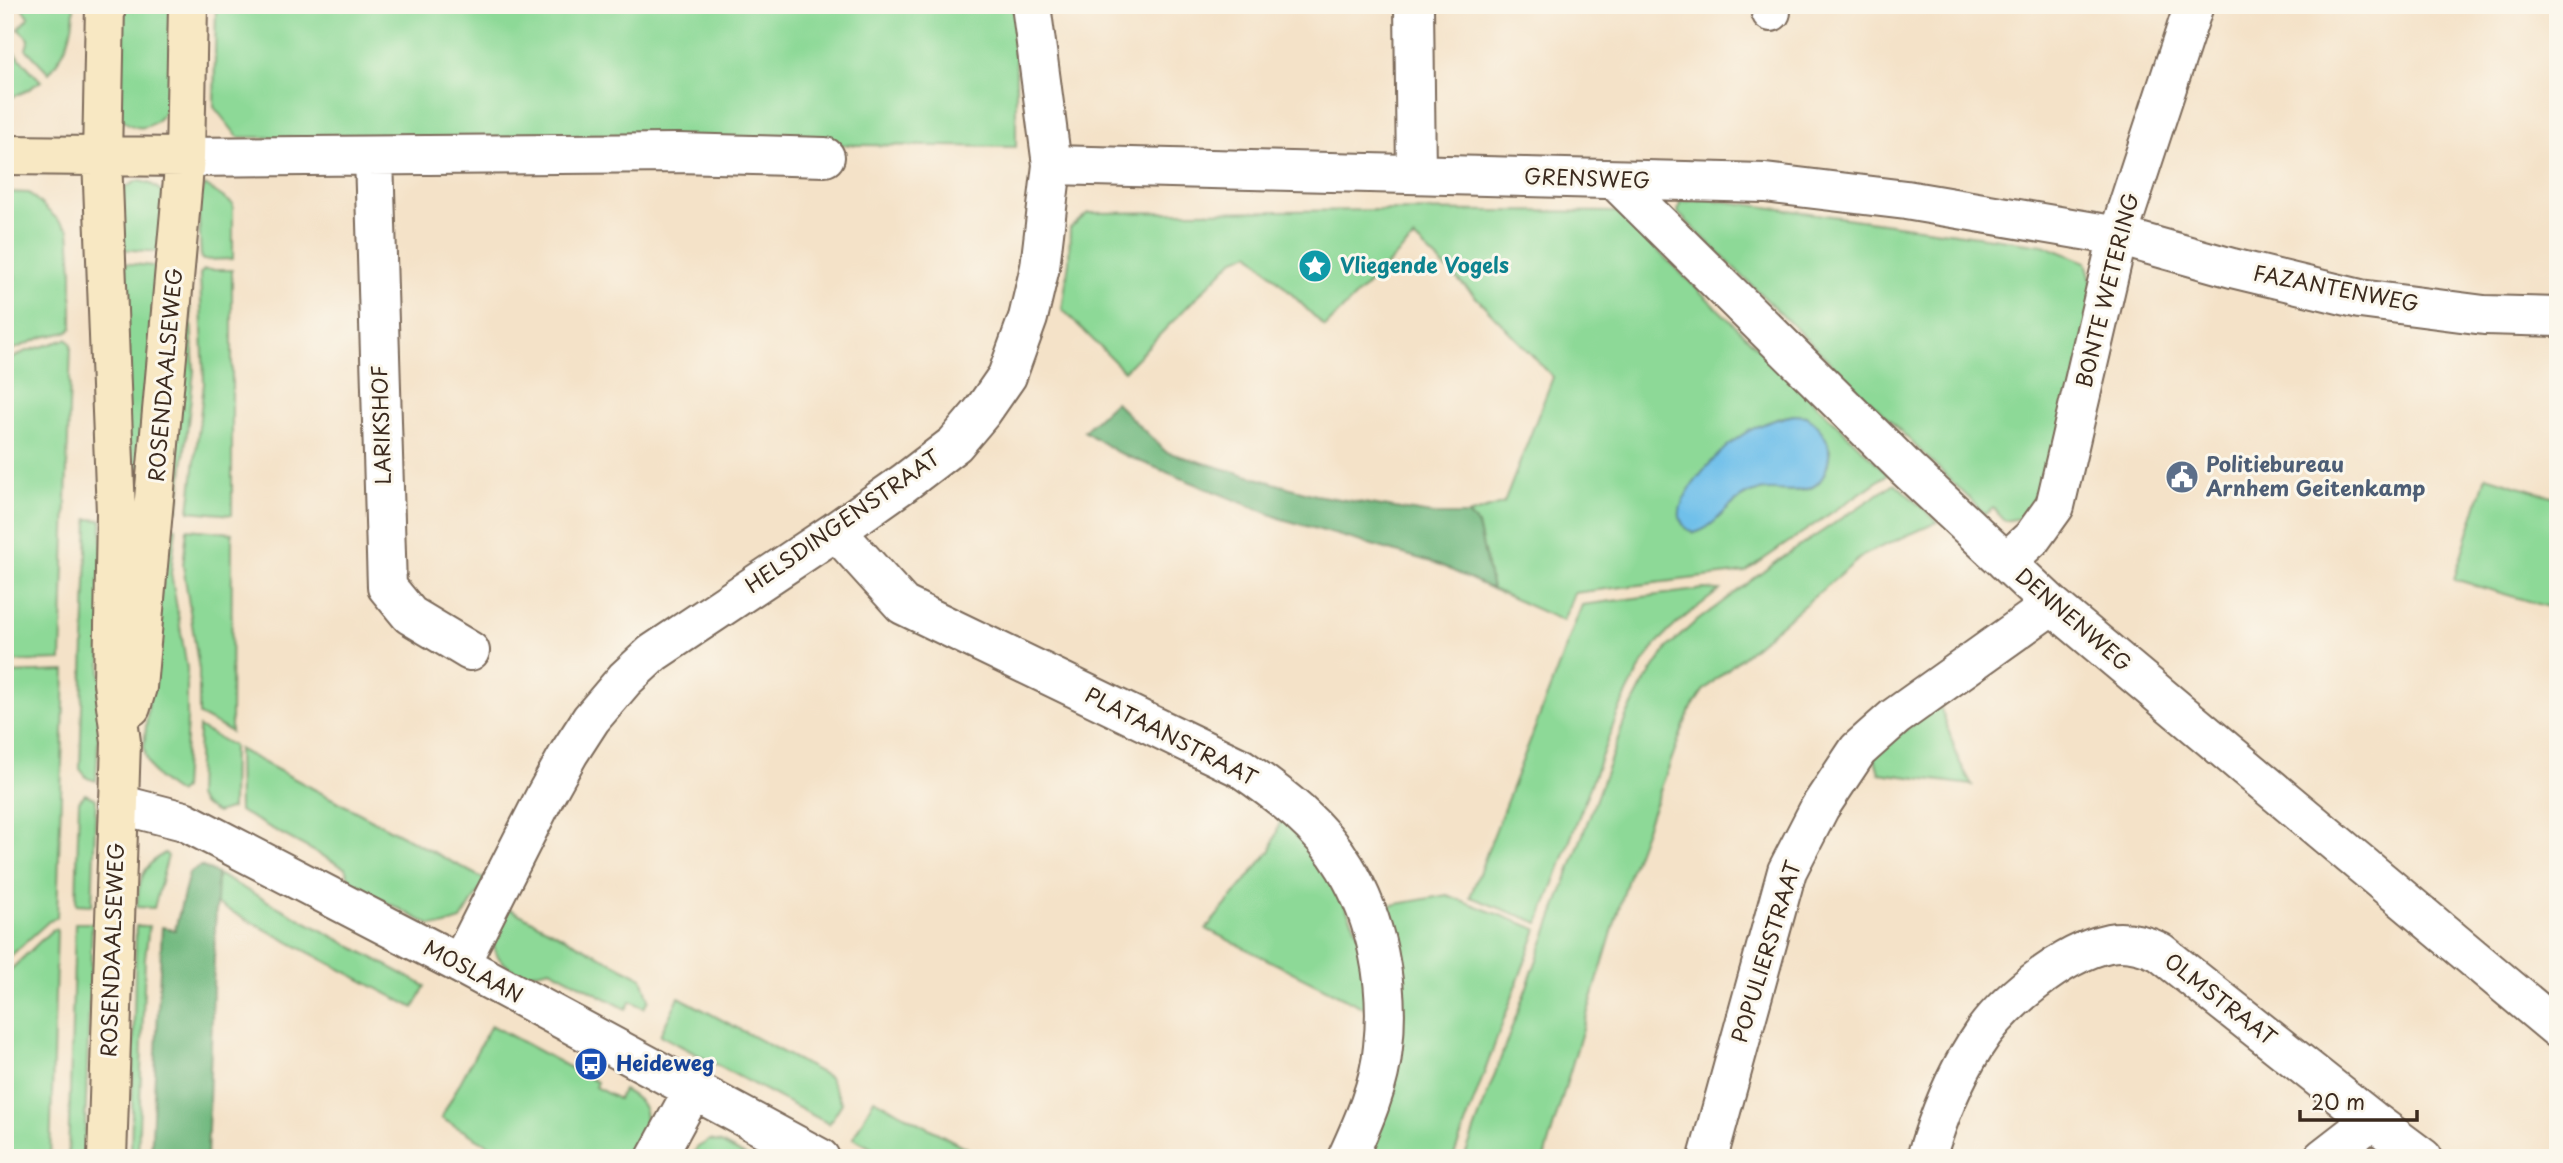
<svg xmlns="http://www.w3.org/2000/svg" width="2563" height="1163" viewBox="0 0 2563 1163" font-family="'Playpen Sans',sans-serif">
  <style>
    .green { fill: #8dd997; stroke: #64825a; stroke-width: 2; fill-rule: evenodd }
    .forest { fill: #72b980; stroke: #56724f; stroke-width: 2 }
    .water { fill: #6fc0ea; stroke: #557584; stroke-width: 2 }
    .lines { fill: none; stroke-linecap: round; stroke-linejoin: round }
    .street-casing { stroke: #7c6a5a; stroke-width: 42 }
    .secondary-casing { stroke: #7c6a5a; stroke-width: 42 }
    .street { stroke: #fff; stroke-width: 38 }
    .secondary { stroke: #f8e8c3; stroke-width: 38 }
    .labels { text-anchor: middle; stroke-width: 6; stroke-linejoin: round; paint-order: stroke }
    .street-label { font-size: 21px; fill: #3b2a1e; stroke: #fbf7ec }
    .culture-label { font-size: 21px; font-weight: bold; fill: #0d838f; stroke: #fbf7ec; text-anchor: start }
    .service-label { font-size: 21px; font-weight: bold; fill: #4e5e75; stroke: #fbf7ec; text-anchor: start }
    .transit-label { font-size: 21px; font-weight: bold; fill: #164399; stroke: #fbf7ec; text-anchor: start }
  </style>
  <rect width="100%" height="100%" fill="#fbf7ec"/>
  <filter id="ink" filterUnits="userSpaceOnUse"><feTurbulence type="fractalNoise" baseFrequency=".0143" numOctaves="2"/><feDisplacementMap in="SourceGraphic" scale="14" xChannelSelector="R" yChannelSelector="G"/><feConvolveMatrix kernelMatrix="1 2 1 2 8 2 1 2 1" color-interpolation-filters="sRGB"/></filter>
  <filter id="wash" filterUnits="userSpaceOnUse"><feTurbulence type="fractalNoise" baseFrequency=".00686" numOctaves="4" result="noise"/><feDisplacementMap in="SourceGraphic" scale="28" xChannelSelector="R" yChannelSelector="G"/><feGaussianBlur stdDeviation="1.57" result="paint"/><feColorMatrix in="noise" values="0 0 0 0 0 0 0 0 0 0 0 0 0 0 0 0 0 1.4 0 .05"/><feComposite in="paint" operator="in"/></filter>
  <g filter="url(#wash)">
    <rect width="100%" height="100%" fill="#f4e2c8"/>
    <path class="green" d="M25,5H74C74,33 66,52 49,73L26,49L29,39L18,29L29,17L22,9Z
      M114,5H172L171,102C158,127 136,139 116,112Z
      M216,5H1016V147L238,137L214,107Z
      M5,43L41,81L26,91L5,100Z
      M137,181C150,182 156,186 165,195L163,252L117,249L118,191Z
      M205,185L233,204V259L203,260L201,258L198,203Z
      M5,192L29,193L69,230L72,271V328L68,332L43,337L5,353V293L15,278L11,258H5Z
      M1707,199L2043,245L2086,262L2095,293L2052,482L2032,510L2020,518L2005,521L1993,508L1985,514L1678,213L1680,202Z
      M1380,210L1618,212L1888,474L1745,572L1574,593L1563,621L1492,589L1478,525L1468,515L1504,503L1553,377L1472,293L1414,238L1325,327L1250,253L1233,260L1124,371L1062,309L1069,262L1070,228L1088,213ZM1794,415L1830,450C1820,517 1783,477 1746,495C1726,504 1716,527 1694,533L1685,528L1763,425L1779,418Z
      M121,263L163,267L143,505L129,506Z
      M204,270H232V515L189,511L204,383L200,274Z
      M190,305L194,371L178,510L169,509Z
      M67,339L71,344L61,660L5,662V362L24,352Z
      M2486,476L2558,498V610L2454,579Z
      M1895,483L1938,522L1865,554L1716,679L1703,691L1689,712L1630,872L1544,1158H1464L1626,717L1642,686L1668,647L1693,624L1779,560Z
      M88,519L102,520L101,690L96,781L87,778L80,769Z
      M167,527L176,528L171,573L187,668V719L183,789L178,793C159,781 148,771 144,748L165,529Z
      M187,529L232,533L231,732L199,715V670L183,565Z
      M1704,589L1720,590C1694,610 1666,629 1648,656C1635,675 1626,695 1617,715L1539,923L1470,897L1582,605Z
      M65,671L57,917L49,921L5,961V673Z
      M1939,703L1959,761L1972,785L1879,773L1874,755Z
      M199,727L233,746L232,808L217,813L203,805L197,797Z
      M238,749L486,880L461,920L442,926L430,925L352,884L345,868L239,811Z
      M85,794L96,799L92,905L76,904L79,801Z
      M1282,816L1322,860L1360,936L1370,1011L1206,929L1271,850Z
      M165,853L168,856L154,908L137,907C138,883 142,865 165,853Z
      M217,874L425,986L414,1008L215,903Z
      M1447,895L1537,929L1453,1158H1362L1380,907Z
      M504,906L642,978L649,1000L644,1008L631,1001L626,1009L550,969L523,975C485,956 490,942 504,906Z
      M75,923H92L84,1158H68Z
      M136,926H149L145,958L138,1158H131Z
      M57,929L50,1158H5V975L52,930Z
      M679,997L829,1077L842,1103L829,1124L660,1035Z
      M491,1025L597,1082L595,1087L618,1099L623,1090C660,1109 644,1126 629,1154L614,1158H512L441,1118Z
      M874,1099L985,1158H890L853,1138Z
      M710,1140L721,1143L749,1158L691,1156L698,1147Z"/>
    <path class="forest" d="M1115,402L1166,452L1315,495L1437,515H1468L1478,525L1492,589L1438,564L1282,519L1117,452L1084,431Z
      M201,866L217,874L207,1158H151L162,927L175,930L189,873Z"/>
    <path class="water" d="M1794,415L1807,416C1820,428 1831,439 1829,457C1821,512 1777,479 1746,495C1725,505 1717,527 1694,533C1687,529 1682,526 1680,517C1676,496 1719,452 1735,440C1752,427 1774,419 1794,415Z"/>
  </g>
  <g filter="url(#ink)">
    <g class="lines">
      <defs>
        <path id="street" d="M1414,5L1416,174
          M1771,5V12
          M185,157L678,153L825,157
          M374,157L387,587L410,615L470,651
          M1052,165L1765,183L1906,200L2118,236L2232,268L2360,299L2484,315L2558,317
          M1616,181L1907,469L2052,605L2558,1029
          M836,531L903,605L1241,768C1280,795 1320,825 1345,867C1377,919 1390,986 1383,1047C1380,1085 1363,1123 1347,1158
          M2006,562L2032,538L2055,506L2118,236L2194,5
          M118,804L184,821L460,964L820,1158
          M460,964L545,796L569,753L591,719L625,679L653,653L836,531L904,483L955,444L982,412L1007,376L1028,318L1040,267L1052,165L1031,5
          M656,1158L693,1090
          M1708,1158L1787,871L1820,807L1858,750L1895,717L2052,605
          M1926,1158C1938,1118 1953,1080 1975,1045C1999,1005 2062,953 2109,943C2127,940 2145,945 2160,952L2372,1120L2423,1158
          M2323,1158L2372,1120"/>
        <path id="secondary" d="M105,5L102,158L116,513L113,683L121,742L107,1158
          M5,155L185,157
          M131,707L137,687L185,157L188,5"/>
      </defs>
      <use href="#street" class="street-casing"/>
      <use href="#secondary" class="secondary-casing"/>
      <use href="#street" class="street"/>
      <use href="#secondary" class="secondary"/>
    </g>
  </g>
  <defs>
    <symbol id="sight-disc" viewBox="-11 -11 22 22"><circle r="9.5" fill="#0f9aa8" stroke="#fbf7ec"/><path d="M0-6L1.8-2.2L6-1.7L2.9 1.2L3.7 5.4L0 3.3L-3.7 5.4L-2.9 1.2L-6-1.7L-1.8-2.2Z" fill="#fff"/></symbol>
    <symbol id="civic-disc" viewBox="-11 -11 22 22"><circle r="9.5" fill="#5c6f8a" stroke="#fbf7ec"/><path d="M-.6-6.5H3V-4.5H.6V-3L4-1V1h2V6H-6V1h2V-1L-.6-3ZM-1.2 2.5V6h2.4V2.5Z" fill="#fff"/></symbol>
    <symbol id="bus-disc" viewBox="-11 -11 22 22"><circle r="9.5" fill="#1a4fb4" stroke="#fbf7ec"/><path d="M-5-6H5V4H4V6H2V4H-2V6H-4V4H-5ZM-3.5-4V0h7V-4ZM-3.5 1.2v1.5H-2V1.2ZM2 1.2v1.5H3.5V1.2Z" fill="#fff"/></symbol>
  </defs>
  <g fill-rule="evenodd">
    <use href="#sight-disc" x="1296" y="247" width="38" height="38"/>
    <use href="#civic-disc" x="2163" y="458" width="38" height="38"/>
    <use href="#bus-disc" x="572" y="1045" width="38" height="38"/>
  </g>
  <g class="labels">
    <g class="street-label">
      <text transform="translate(1587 179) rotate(2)" y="7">GRENSWEG</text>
      <text transform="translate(2336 289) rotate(11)" y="7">FAZANTENWEG</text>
      <text transform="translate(2108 290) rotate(-76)" y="7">BONTE WETERING</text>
      <text transform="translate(166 375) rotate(-85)" y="7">ROSENDAALSEWEG</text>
      <text transform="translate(382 425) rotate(-92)" y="7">LARIKSHOF</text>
      <text transform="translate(843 522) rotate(-35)" y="7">HELSDINGENSTRAAT</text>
      <text transform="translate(2073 620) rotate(41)" y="7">DENNENWEG</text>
      <text transform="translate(1171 737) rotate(27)" y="7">PLATAANSTRAAT</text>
      <text transform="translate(113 950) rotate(-88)" y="7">ROSENDAALSEWEG</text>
      <text transform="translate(1767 952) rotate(-73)" y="7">POPULIERSTRAAT</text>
      <text transform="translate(473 972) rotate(28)" y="7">MOSLAAN</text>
      <text transform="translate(2220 1000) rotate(38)" y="7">OLMSTRAAT</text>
    </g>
    <g class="culture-label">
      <text x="1340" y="273">Vliegende Vogels</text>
    </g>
    <g class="service-label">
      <text x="2206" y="472">Politiebureau<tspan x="2206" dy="24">Arnhem Geitenkamp</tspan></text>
    </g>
    <g class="transit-label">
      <text x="616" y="1071">Heideweg</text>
    </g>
  </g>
  <rect width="2563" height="1163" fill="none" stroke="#fbf7ec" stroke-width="28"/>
  <path d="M2300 1110v10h117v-10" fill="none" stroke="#3b2a1e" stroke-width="3.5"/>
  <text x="2311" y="1110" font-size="21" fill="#3b2a1e" stroke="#fbf7ec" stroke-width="5" paint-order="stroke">20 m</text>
</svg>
